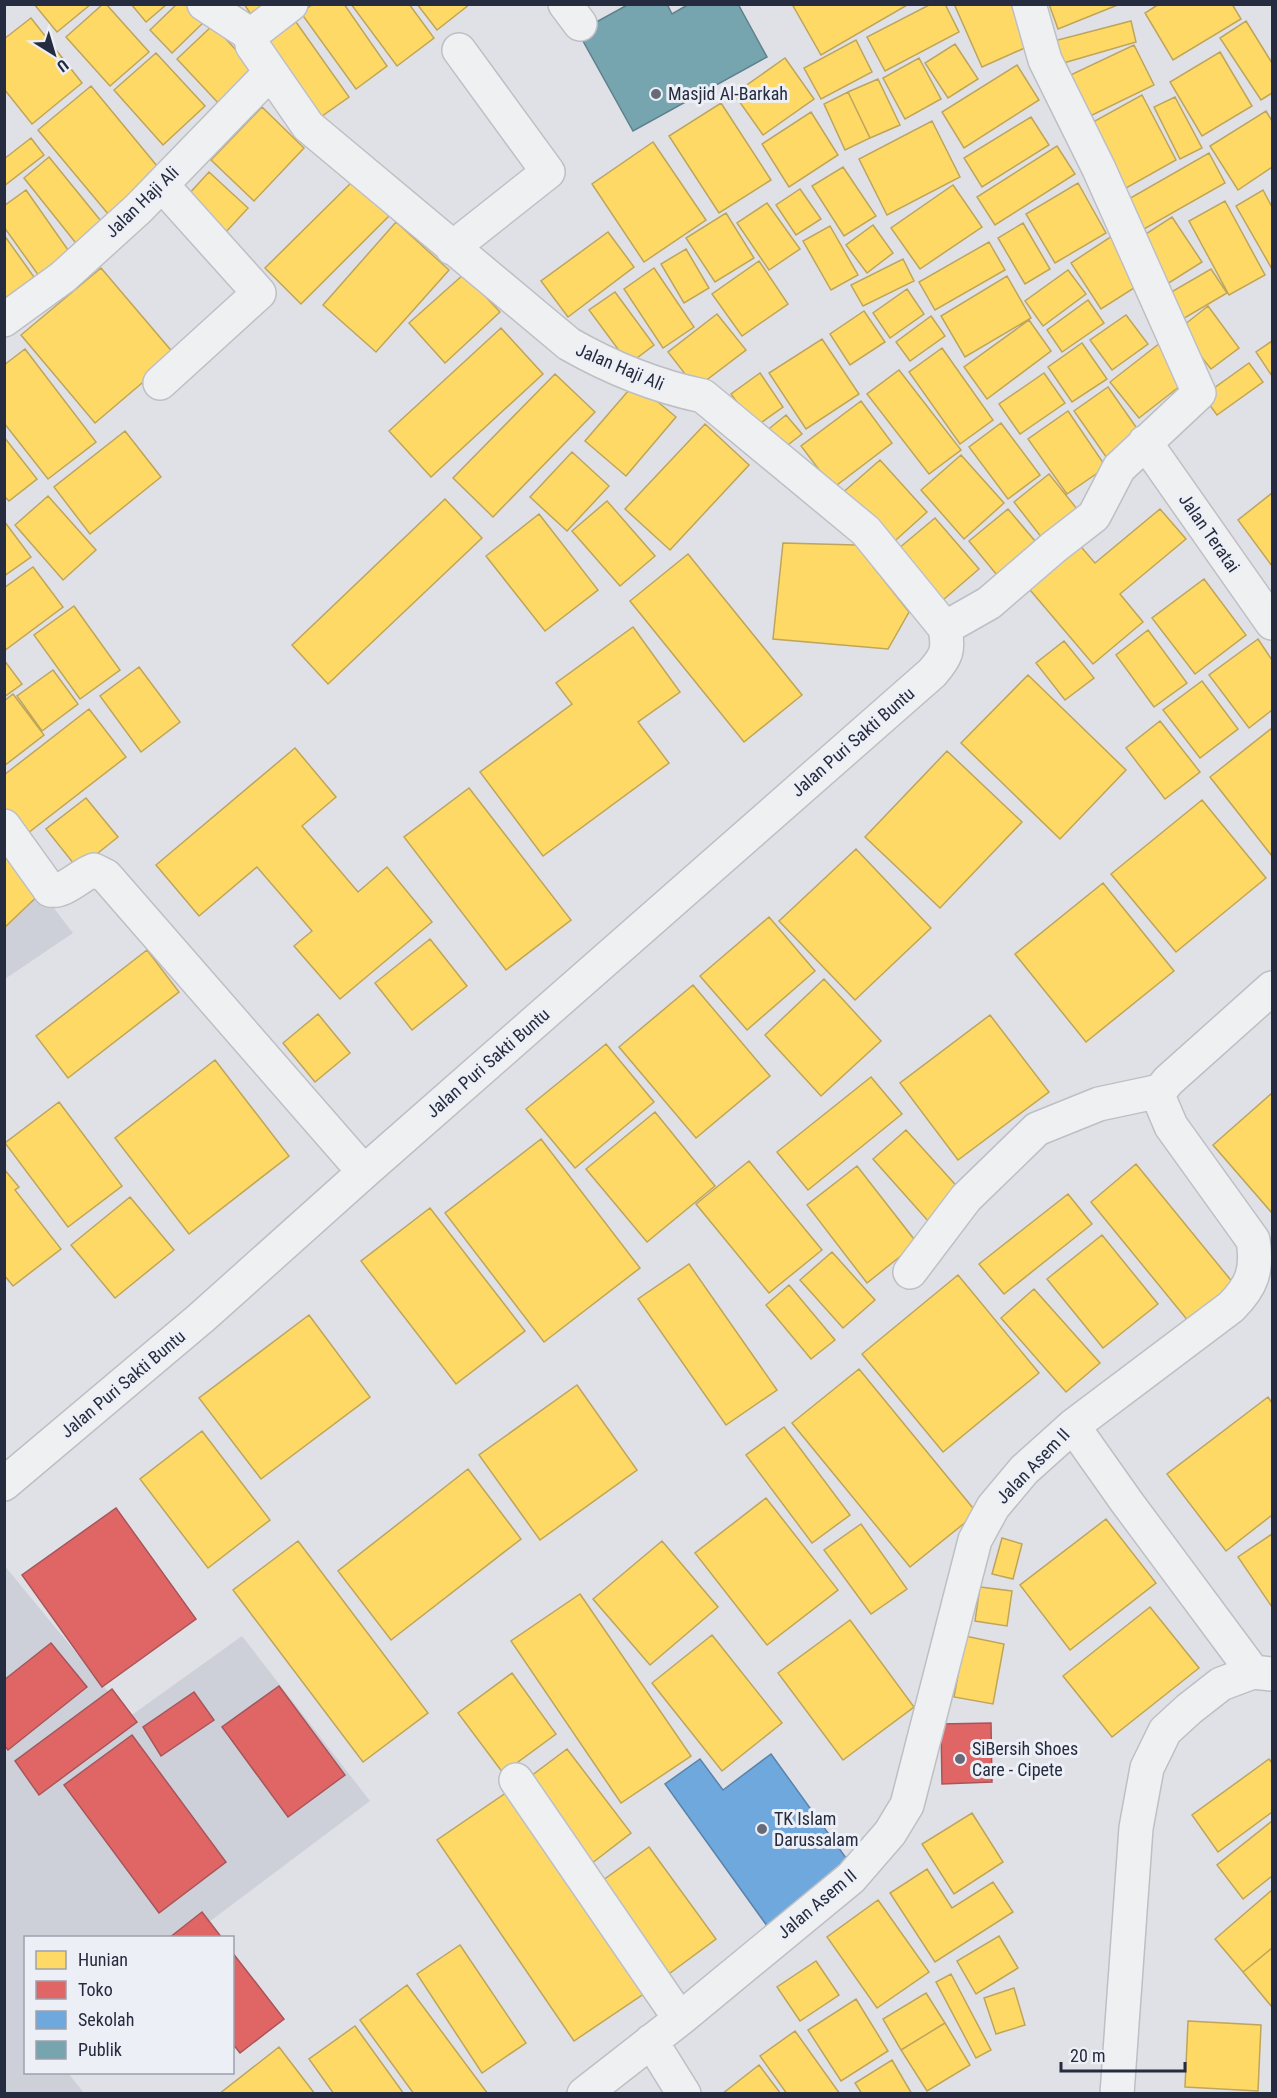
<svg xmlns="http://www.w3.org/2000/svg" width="1277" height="2098" viewBox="0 0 1277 2098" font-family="'Roboto Condensed',sans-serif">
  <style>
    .built { fill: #ced0d9 }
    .homes { fill: #ffd966; stroke: #bea55a; stroke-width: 1.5 }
    .shops { fill: #e06666; stroke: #a8555a; stroke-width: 1.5 }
    .schools { fill: #6fa8dc; stroke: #5983ad; stroke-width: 1.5 }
    .public { fill: #76a5af; stroke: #5e818d; stroke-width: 1.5 }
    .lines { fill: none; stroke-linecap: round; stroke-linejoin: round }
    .minor-casing { stroke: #bebfc4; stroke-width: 36 }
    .minor { stroke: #eff0f2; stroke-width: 33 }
    .poi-dot { fill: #676b79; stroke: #edeff6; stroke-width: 2 }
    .labels { text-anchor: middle; stroke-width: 6; stroke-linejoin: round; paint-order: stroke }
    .poi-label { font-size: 18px; fill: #262c3f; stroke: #edeff6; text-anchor: start }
    .street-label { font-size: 18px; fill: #262c3f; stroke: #edeff6 }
  </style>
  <rect width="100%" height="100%" fill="#e0e1e6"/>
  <path class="built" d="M4,843L73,933L5,979H4Z
    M4,1565L129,1717L242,1636L370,1801L189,1937L26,1938V2072L68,2073L84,2093H5Z"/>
  <path class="homes" d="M34,4H91L57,32Z
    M103,4H106L149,52L110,86L66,37Z
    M131,4H167L146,22Z
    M177,4H193L207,19L172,53L150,30Z
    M244,4H274L254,19Z
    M313,4H344L387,66L356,89L301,13Z
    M351,4H409L434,38L397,66Z
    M417,4H470L437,30Z
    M792,4H909L821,55Z
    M931,4H945L959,32L885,71L867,37Z
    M958,4H1021L1038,42L982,67L955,6Z
    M1049,4H1120L1058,29Z
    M1159,4H1232L1241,19L1173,60L1145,13Z
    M31,18L82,83L32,124L4,89V39Z
    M1131,21L1136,42L1060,64L1054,41Z
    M1246,21L1272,63V93L1261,100L1220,38Z
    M296,22L349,97L315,121L262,46Z
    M213,25L257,73L222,107L177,59Z
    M856,40L872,72L821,99L804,68Z
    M955,44L978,79L948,98L925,63Z
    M1134,45L1154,85L1082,120L1062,79Z
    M1220,52L1252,106L1202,136L1170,82Z
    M156,53L205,106L163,145L114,90Z
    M785,58L814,99L763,135L734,94Z
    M919,58L941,99L905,119L883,78Z
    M1017,65L1039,100L964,148L942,112Z
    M878,79L900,125L870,138L848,92Z
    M91,86L162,172L109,215L38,130Z
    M848,92L870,138L845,150L824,104Z
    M1142,95L1176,160L1119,192L1084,127Z
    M1175,97L1202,148L1180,159L1154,107Z
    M721,103L771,180L719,213L669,136Z
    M262,107L304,148L254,201L211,160Z
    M1266,111L1272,121V167L1238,190L1210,146Z
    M811,112L838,155L789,187L762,144Z
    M1031,117L1049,145L982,187L964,158Z
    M932,121L960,177L887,215L859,159Z
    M31,138L44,155L4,186V159Z
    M653,142L706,220L644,262L592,184Z
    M1057,146L1075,174L995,225L977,197Z
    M1209,153L1225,183L1137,233L1120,204Z
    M49,157L109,231L83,252L24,178Z
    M843,167L876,216L844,236L812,186Z
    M209,172L248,208L226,232L187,196Z
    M354,180L390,215L301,304L265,268Z
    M1078,183L1106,233L1055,263L1026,214Z
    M953,185L982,227L920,269L891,228Z
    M800,189L821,219L796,235L776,205Z
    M26,190L75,260L44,283L4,227V206Z
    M1263,190L1272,207V269L1236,206Z
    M1225,201L1265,275L1229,295L1189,221Z
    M767,203L800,249L769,270L737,223Z
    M726,213L754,258L715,282L686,238Z
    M1172,217L1202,262L1164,286L1135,241Z
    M396,222L449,270L376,352L323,305Z
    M1023,223L1050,269L1025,284L998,238Z
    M873,225L893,253L867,273L846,245Z
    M830,226L858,275L831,290L803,241Z
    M608,232L634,267L568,317L541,281Z
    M1115,234L1145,281L1101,309L1071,263Z
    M4,235L34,277L4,299Z
    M989,242L1005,270L935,310L919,282Z
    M686,249L709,288L684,303L661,264Z
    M903,259L914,281L863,306L851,285Z
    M759,261L788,304L742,336L712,294Z
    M101,268L175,355L95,423L21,335Z
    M654,268L694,327L663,348L624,289Z
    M1211,269L1227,293L1176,323L1161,298Z
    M1068,270L1086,294L1043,326L1025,301Z
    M464,274L500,312L445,363L409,323Z
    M1007,276L1031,318L965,357L941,316Z
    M907,289L924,314L890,338L873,313Z
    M615,292L654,345L629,364L589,310Z
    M1088,300L1104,323L1062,352L1047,330Z
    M1208,306L1239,348L1211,369L1179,329Z
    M864,311L885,342L850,365L830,334Z
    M717,314L746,350L696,388L668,352Z
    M1126,315L1148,344L1112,370L1090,340Z
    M931,316L945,336L910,361L896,342Z
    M1029,320L1051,351L987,399L964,367Z
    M501,328L543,374L431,477L389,431Z
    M822,339L859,394L806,429L769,373Z
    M1272,341V376L1256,352Z
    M1082,343L1107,379L1072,402L1048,367Z
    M1160,343L1189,379L1139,418L1110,382Z
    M942,348L993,420L960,444L909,372Z
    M25,349L96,442L48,479L4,423V365Z
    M1249,363L1263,382L1217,415L1203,396Z
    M899,370L961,450L929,474L867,394Z
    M760,373L783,407L755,427L731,394Z
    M1044,373L1065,403L1020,434L999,404Z
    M555,374L595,412L493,517L453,478Z
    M635,383L676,417L626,476L585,441Z
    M1108,387L1143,437L1109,461L1074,411Z
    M861,401L892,443L833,488L801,446Z
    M1068,411L1106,467L1067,494L1028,439Z
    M786,415L802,434L780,451L765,432Z
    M1001,423L1040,475L1008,499L969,447Z
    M705,424L749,465L670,550L625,509Z
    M125,431L161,477L90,534L54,487Z
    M4,437L37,479L9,501L4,496Z
    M572,452L609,486L567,531L530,497Z
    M961,455L1004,503L964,539L921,490Z
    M880,460L927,512L887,548L840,495Z
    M1049,474L1085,519L1049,547L1014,502Z
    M1272,493V566L1238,520Z
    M48,496L96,550L63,580L15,525Z
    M445,499L482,538L328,684L292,645Z
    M607,501L655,556L620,586L572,531Z
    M1008,509L1046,554L1006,586L969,541Z
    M1160,509L1186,539L1120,594L1143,622L1093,664L1025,584L1076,541L1095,563Z
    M539,514L598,590L545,631L486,556Z
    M935,518L979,569L936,606L892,554Z
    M4,521L31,557L4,576Z
    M783,543L856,545L909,612L888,649L773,639Z
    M688,554L802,695L744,742L630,601Z
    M33,567L63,607L4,651V588Z
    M1204,579L1246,635L1195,674L1152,618Z
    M74,606L120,670L80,699L34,635Z
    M633,627L680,692L638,722L669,763L543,856L480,772L572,704L556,683Z
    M1148,630L1187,683L1154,707L1116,655Z
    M1258,639L1272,660V710L1249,728L1209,675Z
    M1064,641L1094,678L1065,700L1036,663Z
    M4,660L22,684L4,697Z
    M139,667L180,722L141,752L100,696Z
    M53,670L78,704L42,731L17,696Z
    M1028,675L1126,770L1060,839L961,743Z
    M1202,681L1238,729L1200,758L1163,710Z
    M13,694L44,735L4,766V701Z
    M89,709L126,757L19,840L4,821V775Z
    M1160,721L1200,772L1165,799L1126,748Z
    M1272,728V856L1210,777Z
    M295,748L336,797L302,826L358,892L387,867L432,922L340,999L294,946L312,931L257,867L199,916L156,865Z
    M947,751L1022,822L940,908L865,837Z
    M469,788L571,920L506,970L404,837Z
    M86,798L118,837L78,869L46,829Z
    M1202,800L1266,878L1176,952L1111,874Z
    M4,832L46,888L4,928Z
    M856,849L931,928L855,1000L779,921Z
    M1103,883L1174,971L1086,1042L1015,954Z
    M769,917L815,971L747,1030L700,976Z
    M430,939L467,986L412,1030L375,983Z
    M147,950L179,992L68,1078L36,1036Z
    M824,979L881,1041L821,1096L765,1035Z
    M693,985L770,1076L696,1138L619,1047Z
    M318,1014L350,1053L315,1082L283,1043Z
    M990,1015L1049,1092L958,1160L900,1083Z
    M606,1044L654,1102L575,1168L526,1109Z
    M215,1060L289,1156L189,1234L115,1138Z
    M871,1077L902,1114L808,1190L777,1152Z
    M1272,1093V1213L1213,1145Z
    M59,1102L122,1186L68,1227L5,1143Z
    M655,1112L715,1186L647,1242L586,1169Z
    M906,1130L962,1192L929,1222L873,1159Z
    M541,1139L640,1268L544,1342L445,1213Z
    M749,1161L822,1250L769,1293L696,1204Z
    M1136,1164L1234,1284L1189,1322L1091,1202Z
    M857,1166L917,1243L867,1283L807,1205Z
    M4,1169L19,1187L15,1190L61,1249L13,1286L4,1275Z
    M1068,1194L1092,1224L1004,1294L979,1264Z
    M130,1197L174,1250L115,1298L71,1245Z
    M430,1208L525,1331L456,1384L361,1261Z
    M1102,1235L1158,1304L1103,1348L1047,1279Z
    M832,1252L875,1300L843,1328L800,1280Z
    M689,1264L777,1390L726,1425L638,1299Z
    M958,1275L1039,1373L943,1452L862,1354Z
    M789,1285L835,1340L811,1359L766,1305Z
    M1034,1289L1100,1363L1066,1392L1001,1318Z
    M309,1315L370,1397L261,1479L199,1398Z
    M859,1369L977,1513L910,1567L792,1423Z
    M577,1385L637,1470L540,1540L479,1455Z
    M1268,1397L1272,1403V1515L1226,1551L1167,1474Z
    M784,1427L850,1515L812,1543L746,1455Z
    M202,1431L270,1520L208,1568L140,1479Z
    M468,1469L521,1539L391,1640L338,1571Z
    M766,1498L838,1590L767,1645L695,1553Z
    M1106,1519L1156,1583L1070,1650L1020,1585Z
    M861,1524L907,1589L871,1614L824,1550Z
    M1272,1534V1607L1238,1557Z
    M1002,1538L1022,1544L1013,1579L992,1574Z
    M298,1541L428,1713L363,1762L233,1590Z
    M662,1541L718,1607L650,1665L593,1599Z
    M980,1587L1012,1591L1007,1626L975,1621Z
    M580,1594L691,1756L621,1803L511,1641Z
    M1150,1607L1199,1668L1112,1737L1063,1676Z
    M850,1620L914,1707L843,1760L778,1673Z
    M712,1635L782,1723L722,1771L652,1683Z
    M965,1636L1004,1644L993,1704L954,1697Z
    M512,1673L556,1734L503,1773L458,1713Z
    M567,1749L631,1833L587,1867L523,1782Z
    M1269,1759L1272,1763V1812L1218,1852L1192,1815Z
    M513,1788L651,1989L574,2041L437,1840Z
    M972,1813L1003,1862L954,1894L922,1844Z
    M1272,1821V1876L1243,1899L1217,1865Z
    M649,1847L716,1939L662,1979L595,1886Z
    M927,1869L952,1908L993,1882L1013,1912L935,1962L890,1893Z
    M1272,1890V1948L1243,1972L1215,1939Z
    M878,1900L929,1972L877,2008L827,1937Z
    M999,1936L1018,1968L976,1994L957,1961Z
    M460,1945L526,2043L482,2073L417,1974Z
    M1272,1948V2007L1243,1972Z
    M816,1961L839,1995L800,2021L777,1987Z
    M951,1974L991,2050L976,2058L936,1982Z
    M407,1985L488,2094H414L360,2020Z
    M1014,1988L1025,2025L996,2034L984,1998Z
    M926,1993L945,2023L901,2050L883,2019Z
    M856,1999L888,2051L841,2081L808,2030Z
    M1188,2021L1261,2025L1258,2091L1185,2087Z
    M945,2023L970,2065L927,2091L901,2050Z
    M355,2026L404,2094H334L309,2059Z
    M795,2031L840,2094H787L760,2056Z
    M279,2047L315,2094H219Z
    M892,2060L912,2094H862L855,2083Z
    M759,2065L781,2094H722Z"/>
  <path class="shops" d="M116,1508L196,1619L102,1687L22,1575Z
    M51,1643L87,1687L8,1750L4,1745V1680Z
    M279,1686L345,1775L288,1817L222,1727Z
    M112,1689L137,1722L39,1795L15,1761Z
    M194,1692L214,1720L161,1756L143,1727Z
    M991,1723L992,1782L942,1784L941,1724Z
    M132,1735L226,1862L159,1913L64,1785Z
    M202,1912L222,1938H169Z
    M232,1952L284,2019L240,2053L232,2043Z"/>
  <path class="schools" d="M771,1754L854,1869L770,1930L665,1784L700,1759L723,1790Z"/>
  <path class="public" d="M629,4H667L672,14L689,4H738L767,57L633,131L578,32Z"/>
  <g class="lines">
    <defs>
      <path id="minor" d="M204,4L251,35
        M565,4L580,24
        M452,248L548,172L459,50
        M4,320L63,277L138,209L270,73
        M160,383L259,293L162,185
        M1145,442L1272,623
        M945,628L989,603L1054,547L1094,516L1119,468L1199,393L1099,169L1045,60L1029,4
        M4,826L50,890C64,893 80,875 94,870L106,876L364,1172
        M910,1272L966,1198L1037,1129L1099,1104L1160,1091
        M1073,1426L1126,1501L1253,1672
        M4,1484L201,1318L364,1172L932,673C947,656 949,650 945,628L866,531L703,396C656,386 611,368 569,344L308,126L252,45L251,35L291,4
        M516,1780L680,2019
        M651,2041L684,2094
        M584,2094L680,2019L851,1878L890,1833L907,1805L975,1540L993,1507L1024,1470L1073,1426L1231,1307C1252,1286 1258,1270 1253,1240L1171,1126L1160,1100V1091L1168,1081L1272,988
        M1117,2094L1136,1828L1147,1768L1165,1731L1189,1709L1221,1684L1253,1672L1272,1674"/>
    </defs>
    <use href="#minor" class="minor-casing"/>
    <use href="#minor" class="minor"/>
  </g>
  <g class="poi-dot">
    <circle cx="656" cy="94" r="6"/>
    <circle cx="960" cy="1759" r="6"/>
    <circle cx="762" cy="1829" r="6"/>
  </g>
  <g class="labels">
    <g class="poi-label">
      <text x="668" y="100">Masjid Al-Barkah</text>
      <text x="972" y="1755">SiBersih Shoes<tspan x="972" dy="21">Care - Cipete</tspan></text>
      <text x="774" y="1825">TK Islam<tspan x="774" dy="21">Darussalam</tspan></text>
    </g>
    <g class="street-label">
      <text transform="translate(142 202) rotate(-44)" y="6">Jalan Haji Ali</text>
      <text transform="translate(620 367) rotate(23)" y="6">Jalan Haji Ali</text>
      <text transform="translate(1209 533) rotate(55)" y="6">Jalan Teratai</text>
      <text transform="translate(853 742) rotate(-41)" y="6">Jalan Puri Sakti Buntu</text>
      <text transform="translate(488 1063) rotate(-41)" y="6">Jalan Puri Sakti Buntu</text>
      <text transform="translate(123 1384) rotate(-40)" y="6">Jalan Puri Sakti Buntu</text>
      <text transform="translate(1033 1466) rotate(-46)" y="6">Jalan Asem II</text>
      <text transform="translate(817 1904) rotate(-40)" y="6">Jalan Asem II</text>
    </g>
  </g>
  <rect width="1277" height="2098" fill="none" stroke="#262c3f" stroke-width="12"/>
  <rect x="24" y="1936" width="210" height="138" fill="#edeff6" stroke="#9da1ad" stroke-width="1.5"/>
  <rect x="36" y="1951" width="30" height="18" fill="#ffd966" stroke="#9da1ad" stroke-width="1.5"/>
  <text x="78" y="1966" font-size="18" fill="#262c3f">Hunian</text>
  <rect x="36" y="1981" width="30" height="18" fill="#e06666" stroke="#9da1ad" stroke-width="1.5"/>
  <text x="78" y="1996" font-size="18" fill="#262c3f">Toko</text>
  <rect x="36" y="2011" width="30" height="18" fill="#6fa8dc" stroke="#9da1ad" stroke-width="1.5"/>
  <text x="78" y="2026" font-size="18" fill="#262c3f">Sekolah</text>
  <rect x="36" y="2041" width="30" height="18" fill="#76a5af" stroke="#9da1ad" stroke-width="1.5"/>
  <text x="78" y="2056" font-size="18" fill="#262c3f">Publik</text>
  <g transform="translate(54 54) rotate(143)" stroke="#edeff6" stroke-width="4.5" paint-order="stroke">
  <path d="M0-4.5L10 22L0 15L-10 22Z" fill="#262c3f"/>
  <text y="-9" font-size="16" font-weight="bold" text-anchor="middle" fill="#262c3f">U</text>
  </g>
  <path d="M1061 2062v9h124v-9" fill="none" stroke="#262c3f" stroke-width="3"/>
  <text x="1070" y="2062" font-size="18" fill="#262c3f" stroke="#edeff6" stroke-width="4.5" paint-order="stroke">20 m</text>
</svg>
